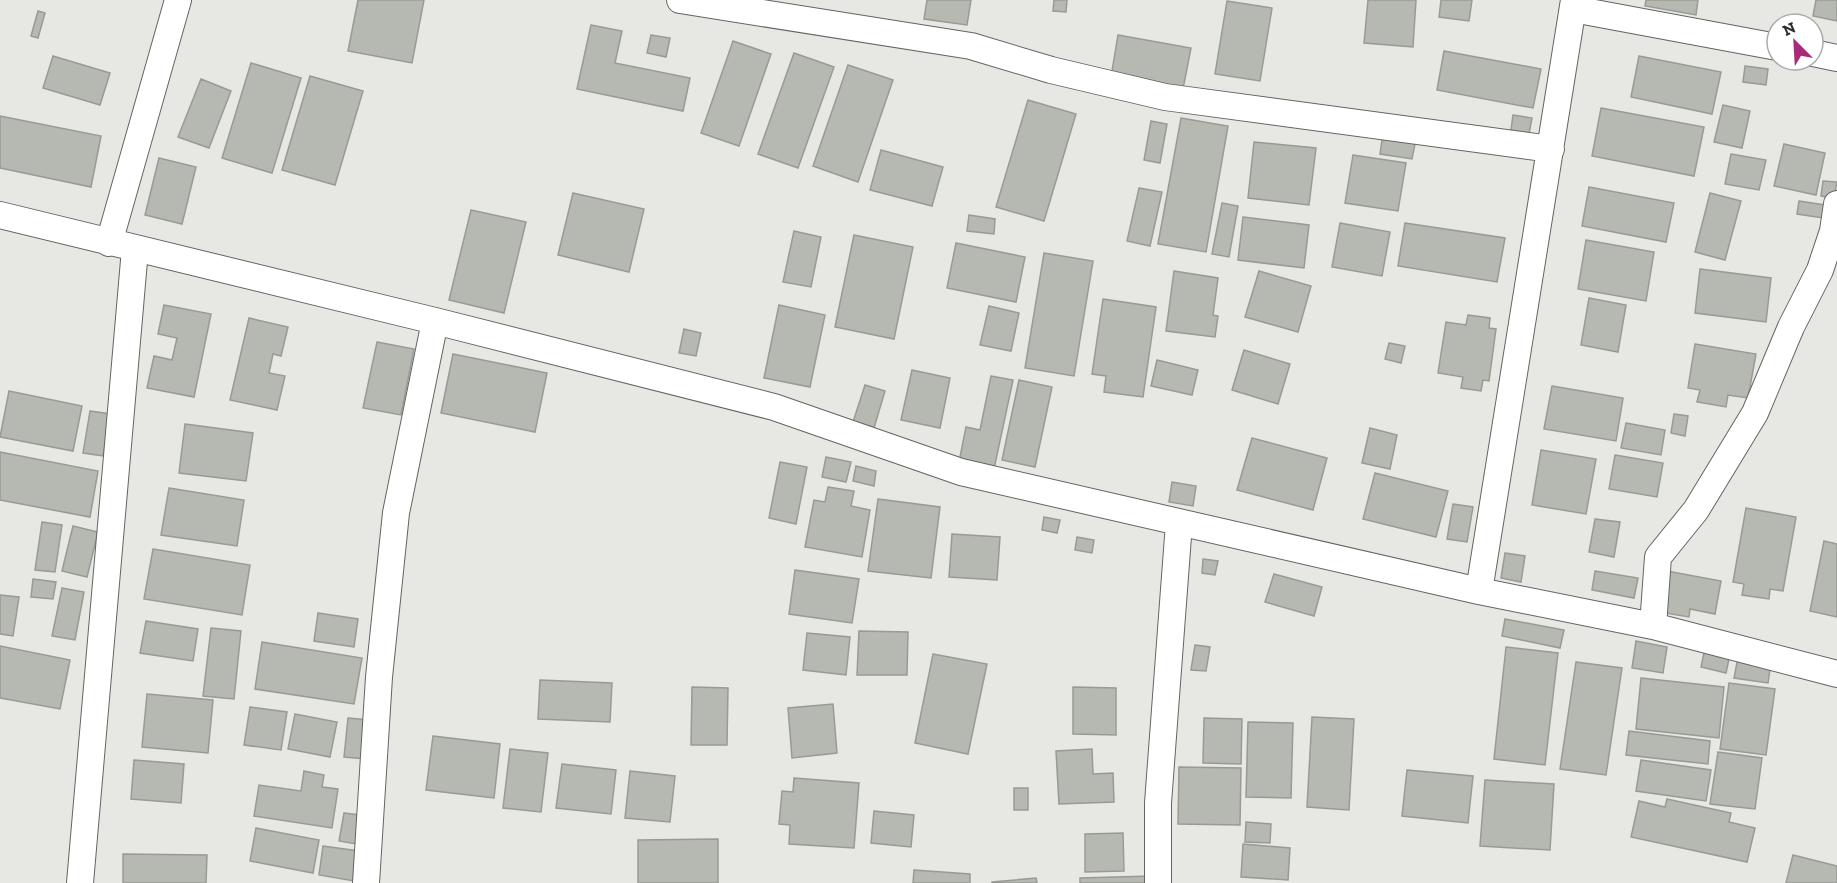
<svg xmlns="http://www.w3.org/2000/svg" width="1837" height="883" viewBox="0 0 1837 883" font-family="'Zilla Slab',serif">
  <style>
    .building { fill: #b6b8b2; stroke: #999a95; stroke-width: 1.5 }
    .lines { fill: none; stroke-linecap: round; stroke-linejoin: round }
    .street-casing { stroke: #646561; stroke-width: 28 }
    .street { stroke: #fff; stroke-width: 26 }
  </style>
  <rect width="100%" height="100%" fill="#e7e8e3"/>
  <path class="building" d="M358,0H424L412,63L348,51Z
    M927,0H971L967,25L924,19Z
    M1054,0H1067L1066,12L1053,11Z
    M1368,0H1416L1413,47L1364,43Z
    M1441,0H1472L1469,21L1439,17Z
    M1646,0H1698L1696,15L1645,6Z
    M1816,0H1837V21L1813,16Z
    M1227,1L1272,8L1260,81L1215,74Z
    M38,11L45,13L38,38L31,36Z
    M591,25L622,31L615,63L690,78L683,111L577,89Z
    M651,35L670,38L666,57L647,53Z
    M1118,35L1191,48L1183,89L1111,77Z
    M733,41L771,54L739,146L701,133Z
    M1444,51L1541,69L1533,108L1437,90Z
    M794,53L834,67L798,168L758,154Z
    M53,56L110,73L100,105L43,88Z
    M1639,56L1721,72L1712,114L1631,97Z
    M251,63L301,78L272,173L222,158Z
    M848,65L893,80L858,182L813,166Z
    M1745,66L1768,69L1766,85L1743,82Z
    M310,76L363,91L335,185L282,170Z
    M201,79L231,91L209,148L178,137Z
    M1028,100L1076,114L1044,221L996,207Z
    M1723,105L1750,111L1742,148L1714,142Z
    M1601,108L1704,127L1694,176L1592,156Z
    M1513,115L1532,118L1528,139L1510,137Z
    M0,116L101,136L91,187L0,168Z
    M1181,118L1228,126L1206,252L1158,244Z
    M1151,121L1167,124L1160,163L1144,160Z
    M1383,133L1416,139L1412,159L1380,154Z
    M1254,142L1316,148L1309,205L1248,198Z
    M1784,144L1825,153L1816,195L1774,186Z
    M881,150L943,167L932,206L870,190Z
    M1731,154L1766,160L1759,190L1725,184Z
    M1353,155L1406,163L1398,211L1345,203Z
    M159,158L196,167L182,224L145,215Z
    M1823,181L1837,182L1834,198L1821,196Z
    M1589,187L1674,203L1666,242L1582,226Z
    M1139,188L1162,192L1150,246L1127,241Z
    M573,193L644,209L629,272L558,255Z
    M1710,193L1741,201L1725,260L1695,252Z
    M1799,201L1825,205L1823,218L1797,214Z
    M1222,203L1238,206L1229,257L1212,254Z
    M471,210L526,222L504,313L449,300Z
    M969,215L995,219L994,234L967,231Z
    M1243,217L1309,225L1304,268L1238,260Z
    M1340,223L1390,232L1382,276L1332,267Z
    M1405,223L1505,238L1497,282L1398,266Z
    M794,231L821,237L811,287L783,282Z
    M854,235L913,247L894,339L835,327Z
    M1586,240L1654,252L1646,301L1578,289Z
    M956,243L1025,257L1016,302L947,288Z
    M1044,253L1093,261L1074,376L1025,368Z
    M1700,269L1771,278L1766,322L1695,313Z
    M1174,271L1218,278L1213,315L1218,316L1215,337L1166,331Z
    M1259,271L1311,286L1298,332L1245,317Z
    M1589,298L1626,305L1618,352L1581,345Z
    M1103,299L1156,307L1143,397L1104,392L1106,376L1092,374Z
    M164,305L211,314L194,397L147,388L154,356L172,360L177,338L158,334Z
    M779,305L825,315L810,387L764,378Z
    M989,306L1019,313L1011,351L980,345Z
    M1468,315L1490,318L1489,328L1496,329L1489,381L1483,380L1481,391L1461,388L1463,377L1438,373L1446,322L1466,325Z
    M249,318L288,327L281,356L273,354L269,373L285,376L277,410L230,400Z
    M684,329L701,333L696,356L679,353Z
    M377,342L414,349L401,415L363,408Z
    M1389,343L1405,346L1401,363L1385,359Z
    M1695,344L1756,354L1748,398L1728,395L1726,407L1697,402L1700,390L1688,388Z
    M1244,350L1290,364L1278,404L1232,390Z
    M453,354L547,373L535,432L441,413Z
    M1157,360L1198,370L1192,395L1151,386Z
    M912,370L950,378L940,428L901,420Z
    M991,376L1013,380L994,469L959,462L966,427L980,430Z
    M1019,380L1052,387L1035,467L1002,460Z
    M865,385L885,391L874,428L853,422Z
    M1552,386L1623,398L1616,441L1544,429Z
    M9,391L82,406L73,451L0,437Z
    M90,411L111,414L103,456L83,453Z
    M1674,414L1688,416L1685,436L1671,433Z
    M1626,423L1665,430L1661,455L1621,448Z
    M185,424L253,433L246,481L179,473Z
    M1370,428L1397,435L1390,469L1362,463Z
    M1252,438L1327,458L1313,510L1237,490Z
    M1541,450L1596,459L1586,514L1532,505Z
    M0,452L98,471L90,517L0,500Z
    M1615,455L1663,463L1657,497L1609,489Z
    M826,457L851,462L846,482L822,477Z
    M780,462L807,467L796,524L769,518Z
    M856,466L876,471L874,486L853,481Z
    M1375,473L1448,491L1436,537L1363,519Z
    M1172,482L1196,486L1193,506L1169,502Z
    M828,487L854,491L851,506L870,510L862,557L805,547L814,500L825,502Z
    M169,488L244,500L237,546L161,535Z
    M878,499L940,507L931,578L868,571Z
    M1453,504L1473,507L1467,542L1447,539Z
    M1746,508L1796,517L1783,591L1770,589L1769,599L1742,595L1744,584L1733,582Z
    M1044,517L1060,520L1057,533L1042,530Z
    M1595,519L1620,522L1614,557L1589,552Z
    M42,522L62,525L55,572L35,570Z
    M73,526L98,532L87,577L62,571Z
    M952,534L1000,537L997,580L949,577Z
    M1077,537L1094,540L1092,553L1075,550Z
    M1824,541L1837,544V617L1810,611Z
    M153,549L250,565L242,615L144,599Z
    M1505,553L1525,556L1521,582L1501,578Z
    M1203,559L1218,561L1215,575L1202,573Z
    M795,570L859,579L852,623L789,614Z
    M1595,571L1638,578L1634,598L1592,590Z
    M1667,571L1721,581L1715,614L1690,609L1689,617L1659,612Z
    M1274,574L1322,587L1314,616L1265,602Z
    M33,579L56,582L53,599L31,597Z
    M62,588L84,592L75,640L52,636Z
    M0,595L19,597L13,636L0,634Z
    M318,613L358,619L354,647L314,641Z
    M1505,619L1564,630L1560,648L1502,636Z
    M146,621L198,629L193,661L140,653Z
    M211,628L241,631L234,699L203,696Z
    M859,631L908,632L907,675H857Z
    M807,633L850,637L846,675L803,670Z
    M1636,641L1667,647L1663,673L1632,668Z
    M262,642L362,658L354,704L255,689Z
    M1195,645L1210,647L1206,671L1191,670Z
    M0,646L70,660L60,709L0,698Z
    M1506,647L1558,653L1545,765L1494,759Z
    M1705,648L1730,654L1726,673L1701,667Z
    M933,654L987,664L968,754L915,743Z
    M1738,657L1771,662L1768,683L1734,678Z
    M1576,662L1622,668L1606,775L1560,769Z
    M1641,678L1724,687L1719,738L1636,729Z
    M540,680L612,683L610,722L538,719Z
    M1729,683L1775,689L1766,755L1720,749Z
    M692,687L728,688L727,745H691Z
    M1073,687L1116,688V735L1073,734Z
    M147,694L213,700L208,753L142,747Z
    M833,704L837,753L792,758L788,708Z
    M250,707L287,712L281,750L244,745Z
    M295,714L337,722L330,757L288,749Z
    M1312,717L1354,719L1349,810L1307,807Z
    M348,718L369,720L365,759L344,757Z
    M1204,718L1242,719L1241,764L1203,763Z
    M1248,722L1293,723L1291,798L1246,797Z
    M1629,731L1710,741L1708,764L1626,755Z
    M433,736L500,744L494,798L426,790Z
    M510,749L548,753L541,812L503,808Z
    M1092,749L1093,774L1113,773L1114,802L1059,804L1056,751Z
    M1718,752L1762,758L1755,809L1710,804Z
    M134,760L184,764L181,803L131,799Z
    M1641,760L1711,770L1706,801L1636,791Z
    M562,764L616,770L611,814L556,808Z
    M1179,767L1241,768L1240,825L1178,824Z
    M1407,770L1473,776L1468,823L1402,816Z
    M304,771L324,775L322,787L338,789L332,828L254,816L259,785L301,791Z
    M630,771L675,776L670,822L625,818Z
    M794,778L859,783L854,848L789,844L790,825L779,824L782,791L793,792Z
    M1485,780L1554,784L1550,850L1480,846Z
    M1014,788H1028V810H1014Z
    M1667,799L1731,813L1729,822L1755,828L1747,862L1631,837L1639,801L1665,807Z
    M874,811L914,815L911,847L871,843Z
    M344,813L360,815L356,844L339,841Z
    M1246,822L1271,824L1270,843L1245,842Z
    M256,828L319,840L313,873L250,861Z
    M1123,833L1124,871L1085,872V834Z
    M718,839V883H638V840Z
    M1243,844L1290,848L1288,880L1241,877Z
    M323,846L359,851L354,881L319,875Z
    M123,854L207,855L206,883H123Z
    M1793,855L1837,866V883H1786Z
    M914,870L970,874V883H913Z
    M1151,876V883H1080V878Z
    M1036,878L1037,883H992V882Z"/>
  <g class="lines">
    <defs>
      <path id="street" d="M680,0L971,46L1051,70L1165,97L1551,149
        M1573,9L1777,47
        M1813,53L1837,58
        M0,215L435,321L774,407L961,472L1479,591L1653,626L1837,674
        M109,243L178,0
        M1479,591L1574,0
        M1653,626L1658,557L1696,510L1755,413L1791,327L1820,270L1833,231L1837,204
        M80,883L135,249
        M366,883L379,677L396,513L435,321
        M1158,883V803L1179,523"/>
    </defs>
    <use href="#street" class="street-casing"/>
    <use href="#street" class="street"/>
  </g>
  <g transform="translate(1795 42) rotate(336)"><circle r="28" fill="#ffffff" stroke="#aaabaa" stroke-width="1.5"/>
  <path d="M0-4.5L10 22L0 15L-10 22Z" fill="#a92a7a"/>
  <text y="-9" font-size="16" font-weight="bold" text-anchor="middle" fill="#2b2c2a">N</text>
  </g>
</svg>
